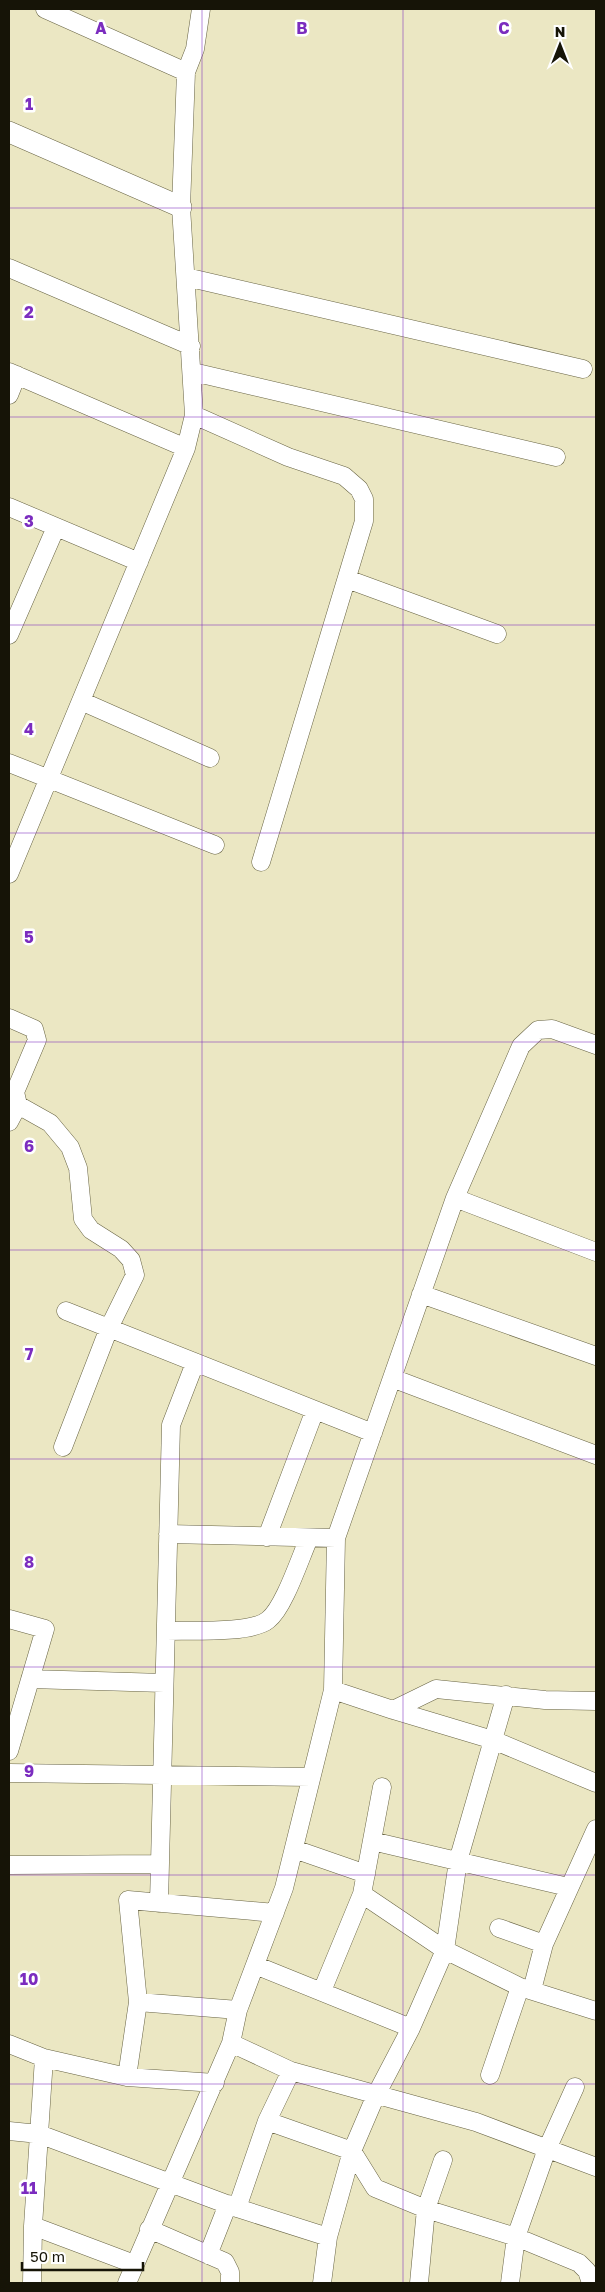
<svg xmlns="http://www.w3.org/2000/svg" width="605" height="2292" viewBox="0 0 605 2292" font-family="'Golos Text',sans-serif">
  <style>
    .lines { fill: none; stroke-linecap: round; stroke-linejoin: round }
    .minor-casing { stroke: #686444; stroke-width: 19 }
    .tertiary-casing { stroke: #686444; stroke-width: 22 }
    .minor { stroke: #fff; stroke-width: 18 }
    .tertiary { stroke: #fff; stroke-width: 21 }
    .grid { fill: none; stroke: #7b2cbf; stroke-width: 1; stroke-opacity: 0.55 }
    .grid-label { font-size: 16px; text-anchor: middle; font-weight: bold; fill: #7b2cbf; stroke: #fff; stroke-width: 5; stroke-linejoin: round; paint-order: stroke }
  </style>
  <rect width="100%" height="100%" fill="#ebe7c3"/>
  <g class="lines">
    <defs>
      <path id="minor" d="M45,9L186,72
        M9,268L191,346
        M186,277L583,369
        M9,372L186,448
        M193,372L556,457
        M9,395L17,375
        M194,415L288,457L344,476L359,489L364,499V521L261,862
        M9,507L139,562
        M347,579L497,634
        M9,635L56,527
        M81,701L210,758
        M9,763L215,845
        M9,874L186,448L194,415L181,207L186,72L195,49L201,9
        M9,1018L34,1029L37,1040L15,1092L18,1105L50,1123L70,1147L78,1168L83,1219L91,1230L121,1249L131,1260L135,1275L109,1328L63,1447
        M9,1122L18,1105
        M455,1198L596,1252
        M421,1294L596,1356
        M66,1311L373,1433
        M392,1378L596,1455
        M168,1534L336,1538
        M267,1537L315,1410
        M9,1619L45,1629L9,1751
        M166,1631C189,1630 251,1634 268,1620C284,1608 300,1558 309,1538
        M30,1679L164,1683
        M333,1690L393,1710L436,1689L545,1700L596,1701
        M393,1710L493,1740L596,1783
        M9,1773L311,1777
        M372,1841L568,1887
        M294,1849L366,1874
        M9,1865L160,1864
        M362,1894L445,1950L520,1987L596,2011
        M159,1903L171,1425L195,1363
        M499,1928L544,1944
        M255,1965L411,2028
        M532,1990L544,1944L596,1829
        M322,1991L362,1894L382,1787
        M138,2002L238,2010
        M231,2043L291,2071L476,2122L596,2167
        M9,2044L44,2058L127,2077L215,2083
        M490,2075L520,1987
        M127,2077L138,2002L128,1900L275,1913
        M267,2121L352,2151L375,2188L426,2209L516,2237L579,2263L587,2271L591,2283
        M9,2131L39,2134L237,2208L328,2237
        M237,2208L267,2121L291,2071
        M33,2226L134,2264
        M149,2229L225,2262L230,2272V2283
        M208,2255L228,2204
        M32,2283L33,2226L44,2058
        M127,2283L231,2043L238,2010L284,1888L333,1690L336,1538L455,1198L521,1046L538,1030L552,1029L596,1045
        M322,2283L328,2237L352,2151L376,2095L411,2028L445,1950L458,1861L506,1695
        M419,2283L426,2209L443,2160
        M510,2283L516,2237L547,2149L575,2087"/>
      <path id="tertiary" d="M9,132L181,207"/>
    </defs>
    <use href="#minor" class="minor-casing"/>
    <use href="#tertiary" class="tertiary-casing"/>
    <use href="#minor" class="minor"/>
    <use href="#tertiary" class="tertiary"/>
  </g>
  <path class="grid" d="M202,9V2283M403,9V2283M9,208H596M9,417H596M9,625H596M9,833H596M9,1042H596M9,1250H596M9,1459H596M9,1667H596M9,1875H596M9,2084H596"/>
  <g class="grid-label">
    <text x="101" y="34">A</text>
    <text x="302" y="34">B</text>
    <text x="504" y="34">C</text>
    <text x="29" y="110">1</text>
    <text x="29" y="318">2</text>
    <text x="29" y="527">3</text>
    <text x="29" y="735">4</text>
    <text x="29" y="943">5</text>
    <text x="29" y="1152">6</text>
    <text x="29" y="1360">7</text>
    <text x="29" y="1568">8</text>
    <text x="29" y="1777">9</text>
    <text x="29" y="1985">10</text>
    <text x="29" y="2194">11</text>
  </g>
  <rect width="605" height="2292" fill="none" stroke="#161407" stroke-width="20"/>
  <g transform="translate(560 45)" stroke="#ffffff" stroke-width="4" paint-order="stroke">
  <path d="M0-4L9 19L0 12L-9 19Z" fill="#161407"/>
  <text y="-8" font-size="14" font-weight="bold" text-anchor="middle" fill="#161407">N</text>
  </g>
  <path d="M22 2262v8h121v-8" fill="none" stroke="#161407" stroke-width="2.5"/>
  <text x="30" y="2262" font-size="15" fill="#161407" stroke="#ffffff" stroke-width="4" paint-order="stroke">50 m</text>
</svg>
